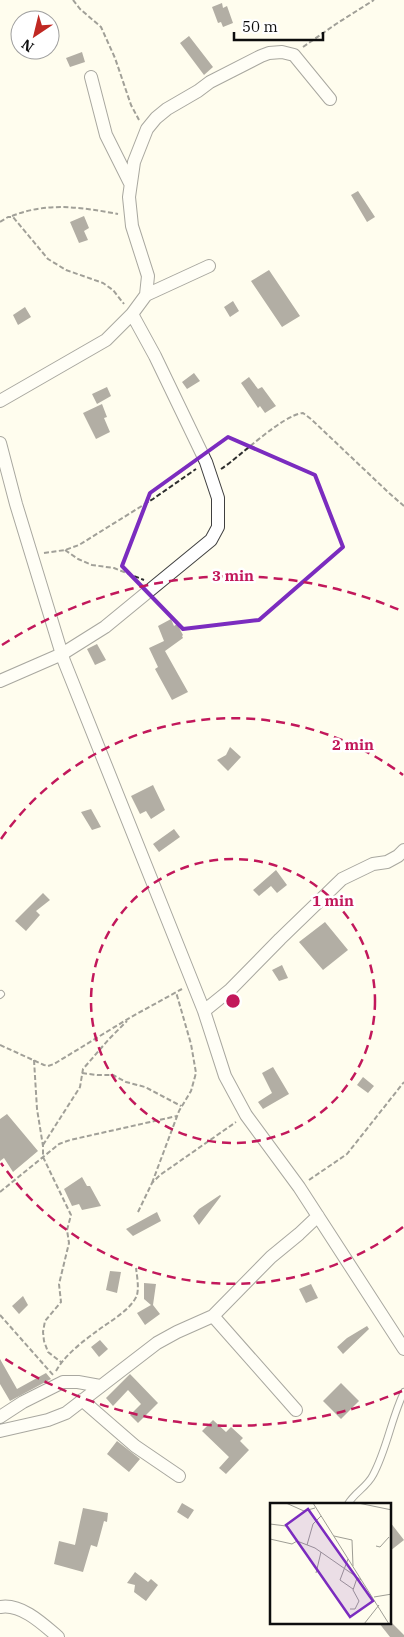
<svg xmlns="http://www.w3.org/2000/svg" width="404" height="1637" viewBox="0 0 404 1637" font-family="'IBM Plex Serif',serif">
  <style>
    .building { fill: #564f49 }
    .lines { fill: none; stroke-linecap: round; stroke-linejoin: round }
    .service-casing { stroke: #404040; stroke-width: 8 }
    .minor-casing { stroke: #404040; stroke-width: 14 }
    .path { stroke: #2f2f2f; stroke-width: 2; stroke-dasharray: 5 2.5; stroke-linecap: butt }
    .service { stroke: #fff; stroke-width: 6 }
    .minor { stroke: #fff; stroke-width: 12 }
    .marked { fill: none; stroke: #7b2cbf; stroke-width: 4; stroke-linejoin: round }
    .ring { fill: none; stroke: #c2185b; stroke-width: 2.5; stroke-dasharray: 9 6 }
    .inset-road { fill: none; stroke: #9e9d94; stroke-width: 1 }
    .view { fill: #7b2cbf; fill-opacity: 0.15; stroke: #7b2cbf; stroke-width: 2.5 }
    .inset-edge { fill: none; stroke: #0d0d0d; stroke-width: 2.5 }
    .centre { fill: #c2185b; stroke: #fff; stroke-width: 2.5 }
    .ring-label { font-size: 15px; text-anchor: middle; font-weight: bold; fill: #c2185b; stroke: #fff; stroke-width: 5; stroke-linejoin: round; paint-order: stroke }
  </style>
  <rect width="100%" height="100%" fill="#fffdee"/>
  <path class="building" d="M222,3L223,8L227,6L233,23L223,27L221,22L218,23L212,7Z
    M189,36L213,67L204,75L180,43Z
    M82,52L85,62L70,67L66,58Z
    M358,191L375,217L367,222L351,195Z
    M84,216L89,228L84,231L88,240L79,243L70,222Z
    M269,270L300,316L282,327L251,281Z
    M233,301L239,311L230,317L224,307Z
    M25,307L31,317L18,325L13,315Z
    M194,373L200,381L187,389L182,382Z
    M249,377L258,389L262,387L276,406L265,413L260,406L258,408L241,383Z
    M107,387L111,396L97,404L92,394Z
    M102,404L107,417L104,418L110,432L96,439L83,413Z
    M171,619L174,626L177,624L183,635L182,636L183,638L165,651L188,692L172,700L155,669L158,667L149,648L164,641L158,626Z
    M97,644L106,660L95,665L87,649Z
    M230,747L241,757L228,771L217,760L226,755Z
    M153,785L165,810L151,819L146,811L140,814L131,796Z
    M91,809L101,827L92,830L81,812Z
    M174,829L180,837L159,852L153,844Z
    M276,870L287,885L277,893L271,886L259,896L253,890Z
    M43,893L50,900L36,911L40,915L26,931L15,921Z
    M325,922L348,950L323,970L299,942Z
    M282,965L288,978L279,981L272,970Z
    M273,1067L289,1094L263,1109L258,1102L272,1093L262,1073Z
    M363,1077L374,1086L368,1093L357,1085Z
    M7,1114L38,1151L13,1172L4,1158L0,1161V1119Z
    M82,1177L87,1186H90L101,1206L82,1210L79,1204L72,1206L64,1189Z
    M220,1195L221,1196L199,1225L193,1216L199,1209Z
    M157,1212L161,1221L133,1236L126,1229Z
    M110,1271L121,1272L117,1293L106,1290Z
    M144,1283L156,1284L153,1305L160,1314L145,1325L137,1313L151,1305L144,1299Z
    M311,1284L318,1298L306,1303L299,1289Z
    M23,1296L28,1305L19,1314L12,1306Z
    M367,1326L369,1329L343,1354L337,1347L347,1338Z
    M100,1340L108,1349L99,1357L91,1347Z
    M0,1359L17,1389L46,1373L51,1379L10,1401L0,1384Z
    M130,1374L158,1403L138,1423L130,1415L141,1404L128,1390L113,1406L106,1398Z
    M341,1383L359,1401L341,1419L323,1401Z
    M213,1420L226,1432L231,1427L243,1438L240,1441L249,1450L226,1474L219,1468L229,1457L202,1431Z
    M117,1441L140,1459L129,1472L107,1454Z
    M182,1503L194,1510L188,1519L177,1512Z
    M83,1508L108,1513L107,1522L104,1521L97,1547L91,1545L83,1572L54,1564L59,1541L75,1545Z
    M390,1522L404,1540L390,1551Z
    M135,1572L148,1582L151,1579L158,1585L146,1601L134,1592L135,1585L127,1583Z
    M379,1623H392L404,1635V1637H390Z"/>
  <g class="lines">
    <defs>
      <path id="service" d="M0,995L1,994
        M348,1504C354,1493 367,1487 373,1475C387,1449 391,1419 404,1392"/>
      <path id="minor" d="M91,77L106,135L130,183
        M146,295L209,266
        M0,401L106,340L132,314L146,295L148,276L132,226L129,197L134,162L147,129L156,118L167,109L198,91L210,82L261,56L269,53L282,52L294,55L330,99
        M0,443L16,504L64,661L204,1011L225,1076L246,1115L299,1187L404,1349
        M0,681L62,654L105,627L211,540L218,527V498L206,462L155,356L132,314
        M204,1011L230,990L280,939L342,879L373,864L387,862L398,856L404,850
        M213,1316L296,1410
        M82,1400L135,1446L179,1476
        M0,1417L23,1402L63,1382H78L100,1386
        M0,1431L48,1420L66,1413L157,1343L177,1332L213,1316L271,1257L299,1234L318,1216
        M0,1607C21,1603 43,1624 58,1637"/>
    </defs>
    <use href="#service" class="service-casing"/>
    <use href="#minor" class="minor-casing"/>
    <path class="path" d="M73,0L80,9L101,27L115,58L131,105L139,120
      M303,47L336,24L374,0
      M12,216C47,202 81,207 118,214
      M0,222L8,217H13L48,259L66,270L103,283L113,290L124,304
      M221,469C241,456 282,415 303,413L311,419L389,493L404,506
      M65,550L78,559L92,565L114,568L144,580
      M44,553L65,550L79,545L153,499L196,469
      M0,1045L44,1065L48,1066L54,1064L131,1017L182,989
      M34,1060L37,1109L43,1146V1157L71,1215L67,1230L69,1243L59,1284L61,1302L45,1321L43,1332L44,1341L48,1352L61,1362
      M82,1073L97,1075H113L126,1082L145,1087L181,1106
      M43,1145L80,1087L83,1069L109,1039L127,1021
      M309,1180L347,1154L404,1082
      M152,1183L179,1111L191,1091L196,1073L191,1044L176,992
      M0,1192L59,1144L70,1140L177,1116
      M138,1212L152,1183L160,1175L236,1122
      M0,1315L53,1375
      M56,1371C65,1355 82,1342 97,1331C109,1322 132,1309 137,1295C139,1287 137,1276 136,1268"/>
    <use href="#service" class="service"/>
    <use href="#minor" class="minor"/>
  </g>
  <path d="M0 0H404V1637H0ZM228,437L315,475L343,547L259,620L183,629L122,566L150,493Z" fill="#fffdee" fill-opacity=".55" fill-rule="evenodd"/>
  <path class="marked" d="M228,437L315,475L343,547L259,620L183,629L122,566L150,493Z"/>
  <g class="ring">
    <circle cx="233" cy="1001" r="142"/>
    <path d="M403 1227A283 283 0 0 1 1 1163M1 839A283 283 0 0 1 403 775"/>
    <path d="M402 1391A425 425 0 0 1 2 1357M2 645A425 425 0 0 1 402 611"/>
  </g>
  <g transform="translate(270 1503)">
    <rect width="121" height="121" fill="#fffdee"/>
    <path class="inset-road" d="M16,0L34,8L45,5M43,0L119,121M88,0L122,7M0,21L16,23M64,33L82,37L83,63M0,36L22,41L27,38L45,45L91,77M37,42L43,21L51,13M106,43L110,44L119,34M78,56L70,77L83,86M46,70L51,49M104,94L122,91M80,106H85L89,98L83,87L87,75M94,121L109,102"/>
    <path class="view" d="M38,6L103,98L80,114L16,22Z"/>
    <rect width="121" height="121" class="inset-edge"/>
  </g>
  <circle cx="233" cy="1001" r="8" class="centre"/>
  <g class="ring-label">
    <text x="233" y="581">3 min</text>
    <text x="353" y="750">2 min</text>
    <text x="333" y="906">1 min</text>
  </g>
  <g transform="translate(35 35) rotate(215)"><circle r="24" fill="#ffffff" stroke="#9e9e9e"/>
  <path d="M0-4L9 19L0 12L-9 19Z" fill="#c02822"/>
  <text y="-8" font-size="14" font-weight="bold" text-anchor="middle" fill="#0d0d0d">N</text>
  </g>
  <path d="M234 32v8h89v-8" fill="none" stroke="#0d0d0d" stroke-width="2.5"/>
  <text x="242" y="32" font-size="15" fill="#0d0d0d" stroke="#ffffff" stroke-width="4" paint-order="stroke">50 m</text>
</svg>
